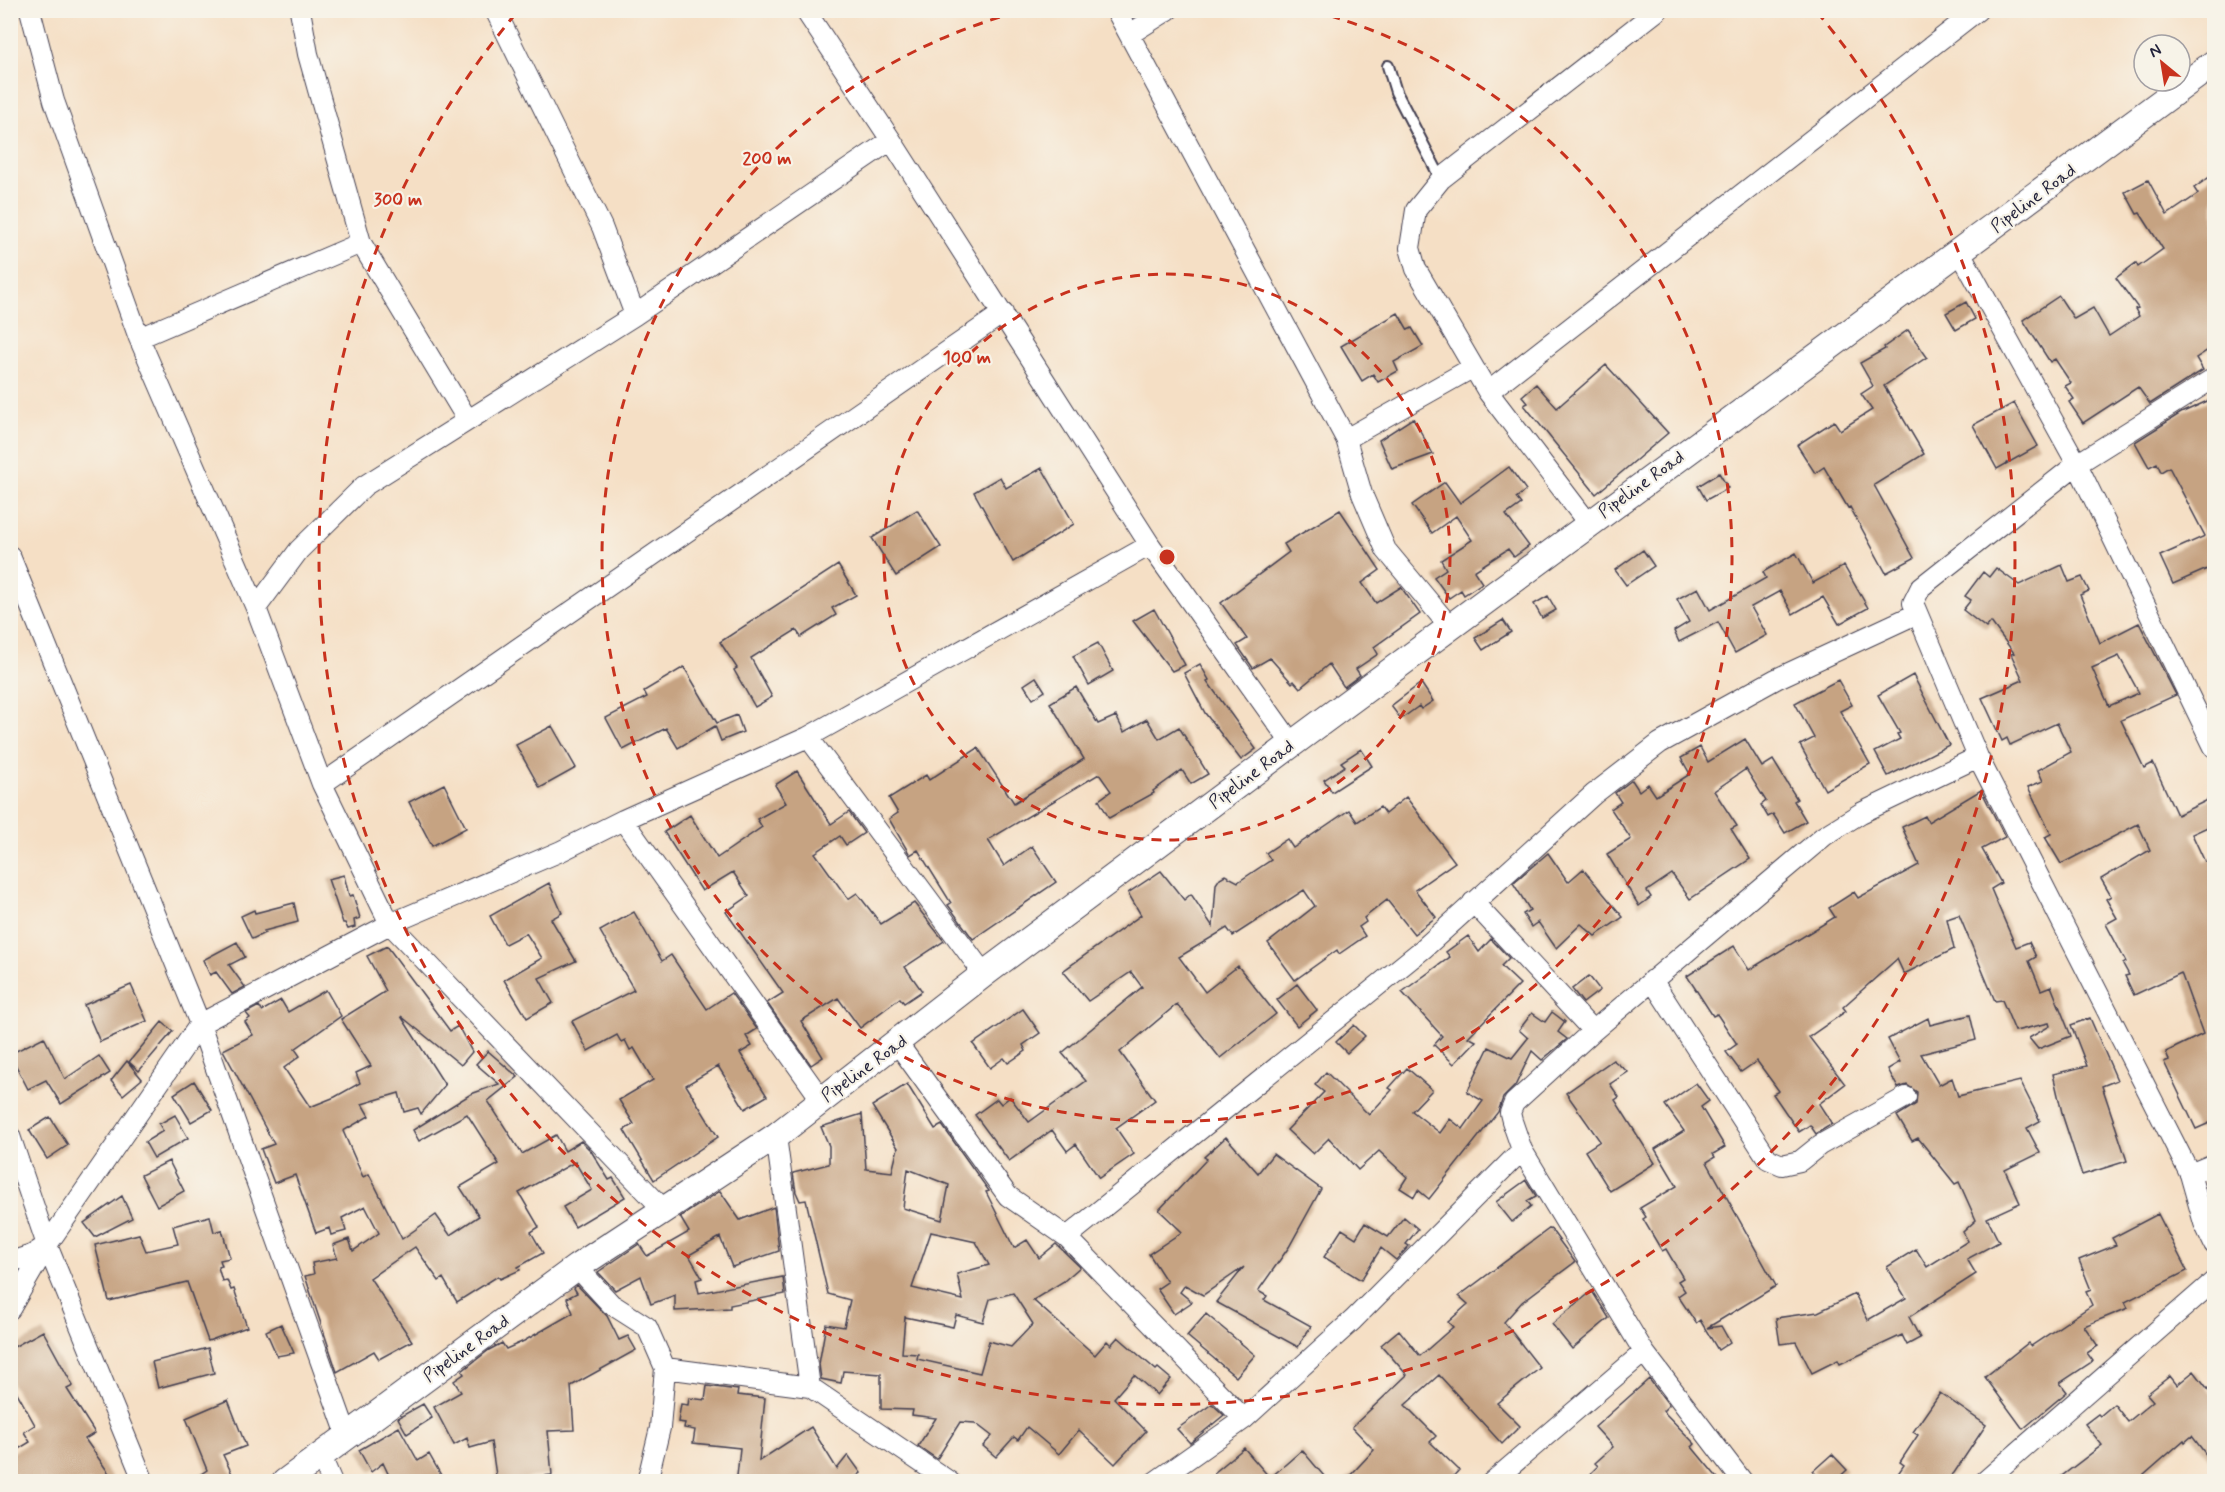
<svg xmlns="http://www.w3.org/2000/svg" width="2225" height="1492" viewBox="0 0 2225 1492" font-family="Mynerve,sans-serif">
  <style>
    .building { fill: #c6a382; fill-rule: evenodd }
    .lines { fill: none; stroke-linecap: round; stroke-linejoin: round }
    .service-casing { stroke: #423e50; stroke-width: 14 }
    .minor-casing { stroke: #423e50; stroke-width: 22 }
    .tertiary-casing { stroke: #423e50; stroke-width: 28 }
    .service { stroke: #fff; stroke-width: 10 }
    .minor { stroke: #fff; stroke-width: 20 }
    .tertiary { stroke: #fff; stroke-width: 26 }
    .ring { fill: none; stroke: #c8321e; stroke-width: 3; stroke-dasharray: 10 8 }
    .labels { text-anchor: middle; stroke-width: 4.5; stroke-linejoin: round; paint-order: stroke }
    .street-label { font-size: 18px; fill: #22223b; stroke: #f7f3e8 }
    .centre { fill: #c8321e; stroke: #f7f3e8; stroke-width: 3 }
    .ring-label { font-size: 18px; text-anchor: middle; font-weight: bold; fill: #c8321e; stroke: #f7f3e8; stroke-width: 4.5; stroke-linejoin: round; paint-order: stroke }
  </style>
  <rect width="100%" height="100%" fill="#f7f3e8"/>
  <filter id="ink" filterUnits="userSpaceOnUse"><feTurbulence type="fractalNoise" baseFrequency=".0167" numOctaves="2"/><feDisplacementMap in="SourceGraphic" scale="12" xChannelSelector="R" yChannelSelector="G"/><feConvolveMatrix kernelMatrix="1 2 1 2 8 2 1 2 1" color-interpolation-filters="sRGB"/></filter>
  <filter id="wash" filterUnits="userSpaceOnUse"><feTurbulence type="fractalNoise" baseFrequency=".008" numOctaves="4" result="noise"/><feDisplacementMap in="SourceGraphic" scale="24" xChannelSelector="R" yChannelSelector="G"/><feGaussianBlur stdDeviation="1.35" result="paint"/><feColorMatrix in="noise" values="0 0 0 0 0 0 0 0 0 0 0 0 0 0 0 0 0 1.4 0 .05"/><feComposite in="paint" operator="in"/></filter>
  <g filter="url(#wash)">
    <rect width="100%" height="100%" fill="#f5dfc5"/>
    <g id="blocks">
      <path class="building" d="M2214,174V346L2196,358L2203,370L2150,404L2138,387L2083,423L2069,402L2074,399L2065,386L2071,383L2055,359L2050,362L2023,320L2059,296L2074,319L2093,308L2109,336L2139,316L2135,309L2138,308L2116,278L2136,263L2138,267L2163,249L2140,213L2137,214L2125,192L2148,180L2167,215L2198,194L2194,188Z
        M1966,302L1975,319L1956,330L1946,313Z
        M1398,313L1408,330L1412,328L1423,346L1394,362L1398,371L1378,382L1373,374L1362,381L1341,346Z
        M1908,330L1927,357L1884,386L1924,454L1874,485L1914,558L1886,573L1850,507L1848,508L1824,467L1815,473L1797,445L1834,421L1840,430L1872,410L1861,394L1873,386L1860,363L1885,349L1884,347Z
        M1606,365L1668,433L1596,494L1524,405L1528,403L1522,396L1536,384L1557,408Z
        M2214,398V566L2173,584L2160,556L2205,536L2169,467L2161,472L2157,463L2149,467L2135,442L2181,413Z
        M2014,403L2038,446L1997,469L1973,425Z
        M1413,418L1433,454L1392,469L1379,440Z
        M1509,467L1526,490L1516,498L1521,504L1506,515L1529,546L1514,557L1508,549L1474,571L1482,583L1464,595L1461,590L1449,598L1434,577L1446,569L1441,560L1472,540L1456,516L1432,533L1412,505L1445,482L1460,503Z
        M1042,468L1074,524L1013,562L974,492L1000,477L1006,488Z
        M1719,473L1728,488L1706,500L1698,486Z
        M917,510L941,547L896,576L872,538Z
        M1340,510L1380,570L1362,583L1376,603L1401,587L1420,614L1374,647L1378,654L1356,669L1360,675L1344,687L1329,664L1300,688L1294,681L1292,683L1270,658L1253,668L1237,645L1247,639L1221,603L1289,552L1284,544Z
        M1643,550L1654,566L1626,585L1615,570Z
        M1796,553L1813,583L1844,566L1868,608L1839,624L1823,597L1793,614L1780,591L1751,607L1767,635L1735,653L1718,622L1679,642L1674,631L1689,622L1677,599L1698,588L1710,610L1766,578L1763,572Z
        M838,565L856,595L832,608L836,615L801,637L796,630L751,658L772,697L755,707L734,670L737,668L720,642Z
        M2062,565L2069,582L2082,577L2089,591L2080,595L2100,643L2139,623L2176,695L2121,720L2144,768L2153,763L2177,815L2214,797V824L2192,834L2205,862L2214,857V1121L2196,1129L2164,1062L2169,1060L2166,1052L2203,1034L2181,973L2134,995L2125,976L2129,975L2123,964L2126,962L2106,924L2117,918L2106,899L2111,896L2101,879L2150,850L2138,824L2061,864L2045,837L2051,834L2028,787L2043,781L2038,770L2071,752L2057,723L2010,745L2007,738L2002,741L1982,698L2023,680L2011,654L2014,653L1991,622L1986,628L1963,610L1971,600L1965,596L1983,572L1989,577L1996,568L2019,585ZM2119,656L2139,693L2109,706L2092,668Z
        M1548,596L1556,610L1542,618L1534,604Z
        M1154,609L1185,665L1172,671L1133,621Z
        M1503,620L1511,632L1483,650L1475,638Z
        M1098,643L1113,671L1089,685L1073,656Z
        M1200,664L1209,680L1207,681L1256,749L1241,760L1205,713L1184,673Z
        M684,667L717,723L737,715L743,732L721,741L715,726L678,748L666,728L623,750L606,718L647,697L644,691Z
        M1913,675L1949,745L1888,776L1875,752L1900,739L1897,734L1900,733L1878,695Z
        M1036,677L1045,691L1033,699L1024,685Z
        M1838,680L1852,705L1840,711L1870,764L1825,790L1800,745L1814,738L1795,703Z
        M1421,683L1433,701L1421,709L1419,706L1401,719L1391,706Z
        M1076,687L1098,724L1116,716L1124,732L1147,719L1159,739L1179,727L1208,774L1191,784L1182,770L1153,791L1154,793L1109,818L1099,800L1111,791L1099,774L988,840L1004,866L1032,846L1056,882L973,939L948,905L951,903L918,850L910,855L889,819L898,813L889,798L926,775L929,780L978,748L1014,803L1084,759L1050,703Z
        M552,726L576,768L540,788L516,745Z
        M1745,739L1762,767L1773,760L1797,799L1794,801L1806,821L1785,833L1773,814L1768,817L1761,805L1766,801L1746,769L1714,791L1737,826L1731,829L1750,859L1690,899L1672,874L1647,891L1651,897L1639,906L1607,854L1631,839L1611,809L1621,802L1615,793L1632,780L1639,791L1648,784L1656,796L1690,774L1681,758L1700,747L1708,762Z
        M1361,749L1372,766L1332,792L1324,780L1345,766L1341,762Z
        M797,771L831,824L849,812L864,833L846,845L840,836L815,853L848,899L857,893L881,924L914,903L944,941L905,967L922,991L904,1003L900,998L860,1028L838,998L801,1021L823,1057L811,1065L767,1003L783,993L726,912L749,896L733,872L702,891L664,832L690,815L717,858L762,827L757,819L786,803L775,785Z
        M444,784L466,828L432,846L409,802Z
        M1981,790L2005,837L1982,849L2001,883L1991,889L2016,947L2029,942L2036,957L2029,961L2041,990L2051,986L2071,1036L2038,1049L2029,1038L2050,1026L2049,1023L2015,1031L2002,1000L1995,1001L1959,915L1947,919L1954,949L1904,974L1897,959L1843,1007L1846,1011L1809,1037L1845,1084L1819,1104L1832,1124L1816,1134L1810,1125L1799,1132L1773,1094L1779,1091L1757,1061L1741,1072L1726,1052L1737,1044L1717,1014L1713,1016L1687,976L1734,946L1749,970L1835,917L1829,908L1854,892L1858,898L1919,865L1902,827L1925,816L1928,822Z
        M1406,797L1455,862L1415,890L1436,917L1414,934L1387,900L1364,918L1366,922L1359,927L1365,936L1339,954L1337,950L1295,980L1268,943L1315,906L1304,890L1233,936L1227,928L1179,957L1205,992L1238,966L1276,1014L1220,1058L1177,1004L1120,1052L1155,1100L1116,1128L1134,1154L1099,1178L1076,1144L1067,1151L1052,1130L1009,1161L975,1115L997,1099L1001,1104L1010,1097L1029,1122L1086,1081L1062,1053L1142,987L1131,972L1088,1001L1063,971L1141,915L1128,893L1161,871L1184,900L1191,894L1213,927L1216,884L1220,878L1225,875L1238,882L1271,860L1266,853L1287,839L1293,848L1349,810L1357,822L1380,807L1385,814Z
        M1548,853L1568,882L1583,869L1623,917L1595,936L1581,924L1556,948L1538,922L1531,927L1523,914L1530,910L1513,883Z
        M344,875L349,896L353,895L360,918L354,920L355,927L348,929L345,923H343L328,879Z
        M549,883L562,913L551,919L576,961L539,978L553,1003L527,1018L504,980L542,958L526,933L505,944L490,916Z
        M294,903L298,922L264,931L265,933L252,939L241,916L254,910L255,913Z
        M634,912L662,961L671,955L707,1009L731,993L757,1029L746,1036L752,1046L740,1053L767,1096L745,1109L718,1066L686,1085L718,1137L654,1180L624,1130L634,1124L619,1100L653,1080L634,1048L630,1050L625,1040L621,1042L617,1035L588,1051L572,1021L634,990L600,931Z
        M1468,936L1479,952L1491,939L1509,958L1501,966L1520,984L1468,1037L1476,1041L1454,1064L1434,1045L1442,1036L1402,992L1450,957L1446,952Z
        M237,942L245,957L229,965L245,987L232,994L216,972L210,975L203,960Z
        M387,946L450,1031L458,1026L472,1052L461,1065L401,1016L445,1085L421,1114L418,1108L404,1112L399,1093L362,1104L369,1116L343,1131L363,1177L369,1174L402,1239L436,1215L450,1235L479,1216L460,1187L499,1164L467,1114L419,1141L413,1130L471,1094L499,1084L476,1064L488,1051L518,1077L488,1101L522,1154L556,1135L565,1151L581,1141L591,1151L609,1180L613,1178L625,1197L575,1227L563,1207L592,1190L575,1162L519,1193L539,1227L531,1232L543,1253L518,1267L520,1270L500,1279L498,1276L457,1302L443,1278L439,1281L415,1247L370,1278L412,1341L379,1359L374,1351L337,1372L305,1276L314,1274L312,1263L337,1258L333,1245L349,1239L353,1251L379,1233L365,1206L342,1218L346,1231L331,1235L329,1228L316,1233L295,1175L274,1183L261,1149L274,1144L223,1050L253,1035L245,1022L250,1018L246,1013L259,1006L262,1011L281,1000L288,1012L326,990L341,1016L295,1049L300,1056L284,1068L310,1107L335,1097L360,1083L356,1073L371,1066L341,1019L386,991L367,956Z
        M1589,976L1600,990L1583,1003L1572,989Z
        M1297,984L1317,1010L1297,1026L1277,1000Z
        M131,985L147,1021L100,1042L84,1005Z
        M1023,1009L1040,1033L1023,1045L1026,1051L1008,1063L1004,1058L990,1068L973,1044Z
        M1552,1012L1565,1022L1558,1032L1567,1039L1542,1060L1532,1051L1515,1086L1503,1098L1498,1112L1429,1199L1418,1190L1414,1197L1400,1188L1407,1177L1379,1151L1358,1170L1329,1138L1313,1154L1287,1130L1324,1092L1315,1085L1326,1072L1369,1115L1392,1090L1389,1088L1407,1068L1432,1090L1412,1111L1440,1133L1450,1119L1463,1129L1483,1101L1467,1092L1489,1047L1512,1058L1528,1038L1519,1030L1532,1013L1545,1022Z
        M1970,1015L1976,1040L1921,1054L1939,1085L1952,1078L1958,1096L2020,1081L2040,1121L2027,1128L2040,1153L2005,1170L2020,1203L1987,1218L1999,1242L1967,1259L1976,1274L1909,1317L1920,1338L1907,1345L1902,1335L1840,1364L1838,1360L1812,1373L1796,1342L1780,1344L1776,1318L1818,1312L1855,1294L1868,1320L1906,1298L1887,1267L1916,1249L1927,1267L1968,1241L1963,1232L1976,1220L1959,1182L1955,1184L1918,1138L1912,1141L1897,1116L1916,1104L1917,1092L1907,1085L1898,1088L1888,1069L1900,1062L1888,1039L1928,1018L1930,1025Z
        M2090,1018L2117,1080L2102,1086L2127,1161L2082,1175L2063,1117L2053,1074L2087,1066L2071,1025Z
        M162,1022L173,1031L139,1071L129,1062Z
        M1354,1025L1365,1036L1347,1053L1336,1042Z
        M44,1037L65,1079L99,1056L110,1073L61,1104L46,1080L28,1089L10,1054Z
        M1613,1060L1628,1072L1610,1084L1619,1097L1615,1100L1655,1163L1610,1191L1585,1151L1600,1141L1566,1093Z
        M127,1061L142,1079L123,1095L111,1081Z
        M194,1081L212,1110L191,1122L174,1094Z
        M1696,1083L1709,1101L1701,1107L1725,1147L1713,1154L1715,1157L1707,1162L1776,1286L1707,1328L1721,1326L1730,1342L1718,1350L1700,1320L1696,1323L1678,1296L1685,1291L1678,1281L1683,1278L1666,1249L1662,1251L1643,1219L1646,1217L1640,1208L1677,1186L1655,1149L1684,1131L1665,1105Z
        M907,1084L935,1129L942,1125L989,1191L986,1192L1014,1248L1027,1240L1039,1258L1056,1244L1080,1267L1064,1281L1033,1300L1095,1355L1107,1341L1111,1345L1118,1337L1156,1370L1158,1368L1171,1379L1157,1395L1134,1375L1114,1398L1146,1431L1115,1464L1079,1430L1059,1454L1027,1427L1018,1440L1014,1437L996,1457L983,1446L992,1436L975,1423L960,1422L937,1459L918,1446L936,1418L912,1415L913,1410L881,1409V1374L843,1371L841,1383L821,1379L819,1364L826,1324L844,1327L850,1300L828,1294L806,1200L800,1201L796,1192L793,1173L829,1164V1146L821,1127L862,1114L866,1169L892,1172L898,1148L872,1106ZM908,1169L949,1185L942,1220L903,1208ZM931,1232L976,1242L989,1265L957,1274L963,1300L912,1288ZM1013,1293L1033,1324L1011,1347L989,1341L980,1373L917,1359L918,1354L902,1353L905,1317L953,1327L956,1315L983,1322L990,1299Z
        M175,1115L188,1138L154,1158L145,1142L163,1131L159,1124Z
        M50,1117L68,1145L47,1159L29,1130Z
        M1226,1137L1258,1173L1273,1154L1321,1189L1289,1247L1258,1291L1267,1296L1264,1300L1311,1326L1298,1347L1216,1302L1244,1267L1203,1295L1185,1285L1180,1292L1192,1302L1174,1314L1157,1289L1167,1282L1149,1254L1182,1232L1159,1210L1207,1159L1204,1157Z
        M169,1161L184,1191L157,1206L141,1175Z
        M1526,1180L1536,1196L1527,1201L1531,1206L1512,1222L1496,1202Z
        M720,1191L740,1220L774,1207L779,1251L732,1267L720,1237L689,1255L702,1278L696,1280L699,1293L783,1277L785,1294L730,1305V1308L675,1311V1295L651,1304L641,1276L615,1290L598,1272L639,1244L647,1256L689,1232L680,1217Z
        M122,1196L132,1218L95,1237L84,1223Z
        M2158,1214L2187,1271L2125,1302L2128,1308L2084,1326L2098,1346L2087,1353L2093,1361L2060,1383L2067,1392L2023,1429L1985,1377L2028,1343L2031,1346L2092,1305L2086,1292L2091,1290L2079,1260L2116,1245L2112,1238Z
        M210,1216L214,1232L222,1230L230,1258L220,1260L222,1266L218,1267L222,1281L227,1280L231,1290L234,1289L247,1327L208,1341L187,1282L109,1301L95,1245L139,1234L146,1251L178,1244L173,1226Z
        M1404,1217L1418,1229L1406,1244L1409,1246L1396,1260L1381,1248L1361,1280L1324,1257L1342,1229L1356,1238L1365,1223L1388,1237Z
        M1550,1228L1575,1262L1522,1302L1504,1322L1540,1368L1497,1403L1520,1426L1502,1444L1439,1375L1405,1405L1436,1436L1430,1442L1459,1470L1448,1482H1344L1374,1450L1352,1427L1407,1375L1381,1345L1399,1330L1420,1356L1453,1327L1448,1322L1468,1304L1459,1296Z
        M577,1285L607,1316L619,1340L628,1336L636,1350L571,1386L574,1430L548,1431L552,1475L526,1478L527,1482H497L491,1442L470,1448L467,1438L454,1445L434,1407L461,1392L454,1381L464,1374L462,1371L489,1350L502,1343L506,1349L524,1341L573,1313L567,1298L577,1293L574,1288Z
        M1592,1291L1609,1318L1572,1349L1552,1324Z
        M1206,1314L1255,1355L1236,1377L1187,1336Z
        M281,1324L294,1353L277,1356L266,1331Z
        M43,1331L73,1386L67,1389L95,1433L85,1439L115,1482H10V1454L30,1442L24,1432L35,1425L10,1380V1349Z
        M208,1348L214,1373L158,1388L152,1362Z
        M2194,1371L2214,1397V1465L2192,1436L2185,1442L2184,1440L2136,1482H2054L2102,1445L2085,1424L2098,1414L2100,1416L2114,1404L2128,1422L2153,1401L2147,1394L2170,1376L2177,1385Z
        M1649,1379L1669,1405L1663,1411L1695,1444L1692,1447L1721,1482H1582L1598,1466L1595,1463L1613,1447L1595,1427Z
        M707,1386L738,1390L737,1395L765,1398L759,1461L811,1427L837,1469L848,1455L861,1473L849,1482H728L737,1476L740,1448L693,1443L695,1430L684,1428L685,1423L678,1422L681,1404L688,1405L689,1398L705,1400Z
        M1940,1393L1986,1425L1954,1473L1944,1482H1906L1897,1475L1904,1465L1900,1462L1918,1435L1913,1432Z
        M228,1400L246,1446L223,1455L233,1476L220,1482H189L207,1470L186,1418Z
        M423,1404L432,1418L407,1434L398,1418Z
        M1212,1404L1224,1415L1190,1443L1177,1429Z
        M399,1427L418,1461L429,1454L442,1477L434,1482H392L383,1463L371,1472L359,1450Z
        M1244,1448L1270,1478L1302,1450L1329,1482H1222L1214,1473Z
        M1832,1454L1847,1470L1834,1482H1822L1813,1471Z"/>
    </g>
  </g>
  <g filter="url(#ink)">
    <use href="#blocks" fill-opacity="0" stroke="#423e50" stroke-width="1.5"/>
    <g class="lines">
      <defs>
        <path id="service" d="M1388,66L1396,92L1441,179"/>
        <path id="minor" d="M30,10L54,101L139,338L256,608L322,784L390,924L664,1210
          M300,10L308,54L361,243L467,419
          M495,10L602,227L635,315
          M805,10L891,140L1150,545L1292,744
          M1116,10L1346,439L1362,494L1386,550L1450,627
          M1130,34L1168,10
          M1960,252L2077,464L2214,747
          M139,338L361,243
          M2214,378L2077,464L1921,587L1913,603L1978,757L2190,1174L2204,1223L2214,1244
          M1488,392L1978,10
          M1346,439L1472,368
          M1588,523L1488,392L1416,269L1410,248L1416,210L1441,179L1658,10
          M10,556L200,1024L347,1435
          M256,608L299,550L364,486L635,315L891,140
          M322,784L1003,313
          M623,820L821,1099
          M1473,902L1593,1031
          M984,974L808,737L1150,545
          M1652,980L1768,1159L1782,1165L1800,1161L1820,1145L1906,1097
          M898,1044L1008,1196L1067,1237L1244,1419
          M10,1136L47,1245L144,1482
          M776,1136L810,1387L950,1482
          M2190,1174L2214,1164
          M1067,1237L1423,949L1594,794L1660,743L1776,679L1916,614
          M10,1262L32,1255L47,1245
          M577,1267L611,1304L647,1327L665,1368L660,1428L647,1482
          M10,1309L47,1245L200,1024L390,924L561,851L623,820L808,737
          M665,1368L810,1387
          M320,1454L332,1482
          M1155,1482L1244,1419L1353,1320L1522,1150
          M1492,1482L1644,1352
          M1743,1482L1644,1352L1522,1150L1512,1121L1510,1113L1514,1103L1593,1031L1824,836L1861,813L1978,757
          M1984,1482L2214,1281"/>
        <path id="tertiary" d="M285,1482L577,1267L776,1136L984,974L1292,744L2214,63"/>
      </defs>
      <use href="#service" class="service-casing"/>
      <use href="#minor" class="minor-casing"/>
      <use href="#tertiary" class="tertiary-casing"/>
      <use href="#service" class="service"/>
      <use href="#minor" class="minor"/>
      <use href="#tertiary" class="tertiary"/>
    </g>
  </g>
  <g class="ring">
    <circle cx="1167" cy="557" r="283"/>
    <path d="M1313 11A565 565 0 1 1 1021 11"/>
    <path d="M1817 12A848 848 0 1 1 517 12"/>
  </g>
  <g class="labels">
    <g class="street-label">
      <text transform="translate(2033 198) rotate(-37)" y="6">Pipeline Road</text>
      <text transform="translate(1641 484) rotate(-36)" y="6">Pipeline Road</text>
      <text transform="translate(1251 774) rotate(-37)" y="6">Pipeline Road</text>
      <text transform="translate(864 1068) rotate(-36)" y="6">Pipeline Road</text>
      <text transform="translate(466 1348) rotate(-36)" y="6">Pipeline Road</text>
    </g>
  </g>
  <circle cx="1167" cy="557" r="9" class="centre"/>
  <g class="ring-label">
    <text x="767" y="164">200 m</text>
    <text x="398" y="205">300 m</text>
    <text x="967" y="363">100 m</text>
  </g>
  <rect width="2225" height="1492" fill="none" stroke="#f7f3e8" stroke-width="36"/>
  <g transform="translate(2162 63) rotate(330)"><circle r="28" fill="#f7f3e8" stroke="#a29fa3" stroke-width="1.5"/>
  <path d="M0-4.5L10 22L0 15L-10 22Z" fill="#c8321e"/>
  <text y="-9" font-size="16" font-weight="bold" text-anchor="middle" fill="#22223b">N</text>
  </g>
</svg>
